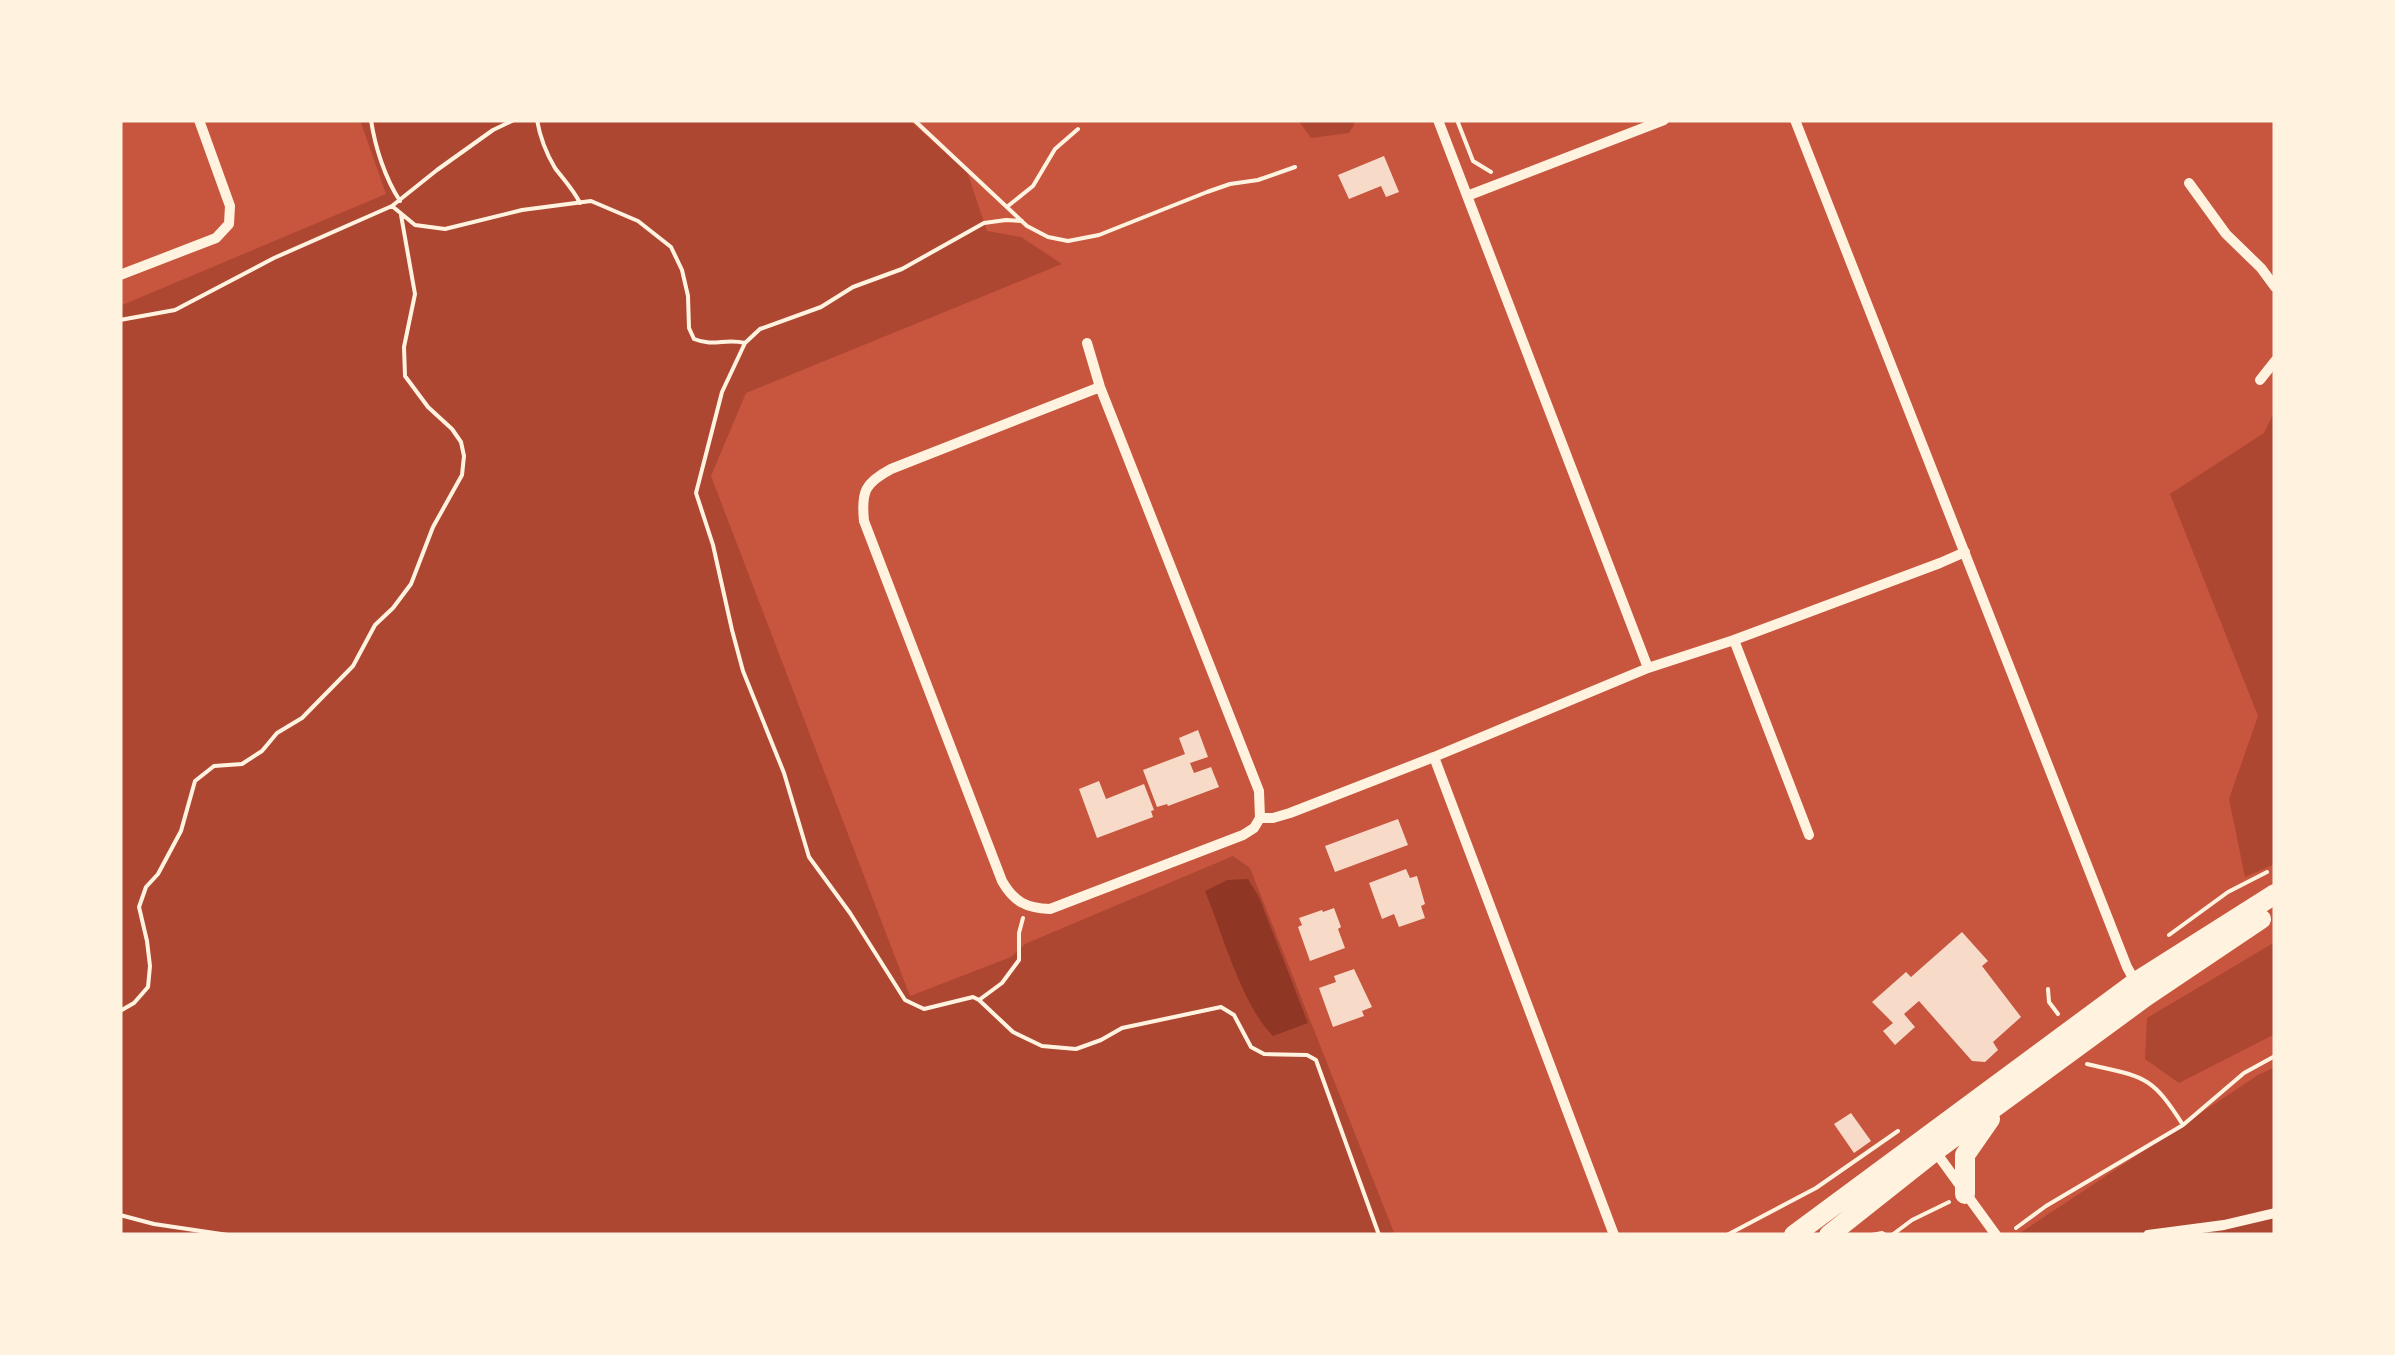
<svg xmlns="http://www.w3.org/2000/svg" width="2395" height="1355" viewBox="0 0 2395 1355" font-family="'Titillium Web',sans-serif">
  <style>
    .green { fill: #ae4732 }
    .water { fill: #8f3625 }
    .building { fill: #f7dbc8 }
    .lines { fill: none; stroke-linecap: round; stroke-linejoin: round }
    .path { stroke: #fff3e0; stroke-width: 4 }
    .minor { stroke: #fff3e0; stroke-width: 10 }
    .primary { stroke: #fff3e0; stroke-width: 20 }
  </style>
  <rect width="100%" height="100%" fill="#c8553d"/>
  <path class="green" d="M360,120H909L967,172L987,231L1021,237L1062,264L746,393L711,476L910,996L1011,957L1025,944L1233,856L1250,868L1395,1235H120V306L386,194Z
    M1298,120H1354V125L1349,133L1311,138Z
    M2275,410V864L2245,877L2229,799L2258,716L2170,494L2264,433Z
    M2275,942V1034L2179,1083L2145,1059L2147,1018Z
    M2275,1067V1235H2017L2258,1075Z"/>
  <path class="water" d="M1248,879L1259,897L1308,1023L1273,1036C1242,1006 1222,932 1205,891L1227,880Z"/>
  <path class="building" d="M1384,156L1399,192L1386,197L1381,186L1349,199L1338,175Z
    M1198,730L1208,757L1190,763L1194,773L1211,767L1219,787L1168,806L1167,804L1157,807L1143,770L1185,754L1179,738Z
    M1099,781L1106,799L1144,784L1154,810L1151,811L1153,817L1097,838L1079,789Z
    M1398,819L1408,845L1335,872L1325,846Z
    M1406,869L1410,878L1417,876L1425,904L1421,906L1425,918L1399,927L1394,914L1382,919L1369,883Z
    M1334,908L1341,927L1338,929L1345,948L1310,961L1298,927L1302,925L1299,918L1322,910L1323,912Z
    M1962,932L1988,961L1982,966L2021,1017L1993,1042L1998,1050L1985,1062L1972,1061L1919,1001L1904,1014L1915,1027L1895,1045L1883,1031L1893,1023L1872,1002L1906,972L1911,977Z
    M1354,969L1372,1007L1362,1011L1364,1016L1333,1027L1319,988L1336,982L1334,976Z
    M1851,1113L1871,1141L1854,1153L1834,1124Z"/>
  <g class="lines">
    <path class="path" d="M371,120C375,147 385,178 400,201
      M537,120C540,137 546,153 555,168C564,180 573,189 580,203
      M914,120L1027,226L1048,237L1068,241L1099,235L1207,192L1230,184L1258,180L1295,167
      M1457,120L1473,161L1491,172
      M392,206L415,225L445,229L522,210L591,201L638,221L671,247L682,270L688,296L689,328L694,339C714,347 725,338 745,343
      M1008,206L1033,186L1055,149L1078,129
      M1022,221L1006,220L984,223L902,269L853,287L821,307L760,329L745,343L722,392L696,493L713,545L732,630L743,671L784,773L809,857L850,913L905,1000L924,1009L973,997L979,1000L1013,1032L1042,1046L1076,1049L1101,1040L1122,1028L1221,1007L1234,1015L1251,1047L1264,1054L1307,1055L1316,1060L1379,1235
      M120,320L175,310L274,258L392,206L437,170L493,130L514,120
      M2169,935L2228,892L2267,872
      M2048,989L2049,1002L2058,1014
      M979,1000L1002,983L1019,960V933L1023,918
      M120,1011L134,1003L148,987L150,966L147,941L139,907L146,887L158,874L181,831L195,781L214,766L242,764L262,751L277,733L302,718L353,666L375,625L393,608L411,584L433,527L462,475L464,456L461,442L452,429L428,407L405,376L404,347L415,294L401,215
      M2087,1064C2143,1077 2151,1074 2183,1125
      M120,1215L154,1224L228,1235
      M2016,1228L2046,1206L2183,1125L2244,1073L2275,1056
      M1727,1235L1816,1188L1898,1131
      M1872,1235L1882,1233L1885,1235
      M1892,1235L1912,1220L1949,1202"/>
    <path class="minor" d="M1438,120L1648,668
      M1795,120L2127,967L2136,983
      M2189,183L2226,234L2261,268L2275,287
      M1467,196L1664,120
      M120,275L216,238L229,224L230,206L199,120
      M1087,343L1100,387L1259,791L1260,818
      M2260,380L2275,361
      M1100,387L891,469C865,483 861,491 864,521L1002,881C1014,902 1026,908 1050,909L1243,835L1254,828L1260,818H1273L1290,813L1434,757L1648,668L1734,640L1940,563L1965,552
      M1734,640L1809,835
      M1434,757L1614,1235
      M1935,1151L1996,1235
      M2148,1235L2224,1225L2275,1213"/>
    <path class="primary" d="M1965,1194V1155L1990,1119
      M1794,1235L2136,982L2275,894
      M1829,1235L1935,1151L2145,997L2261,919"/>
  </g>
  <rect width="2395" height="1355" fill="none" stroke="#fff3e0" stroke-width="245"/>
</svg>
